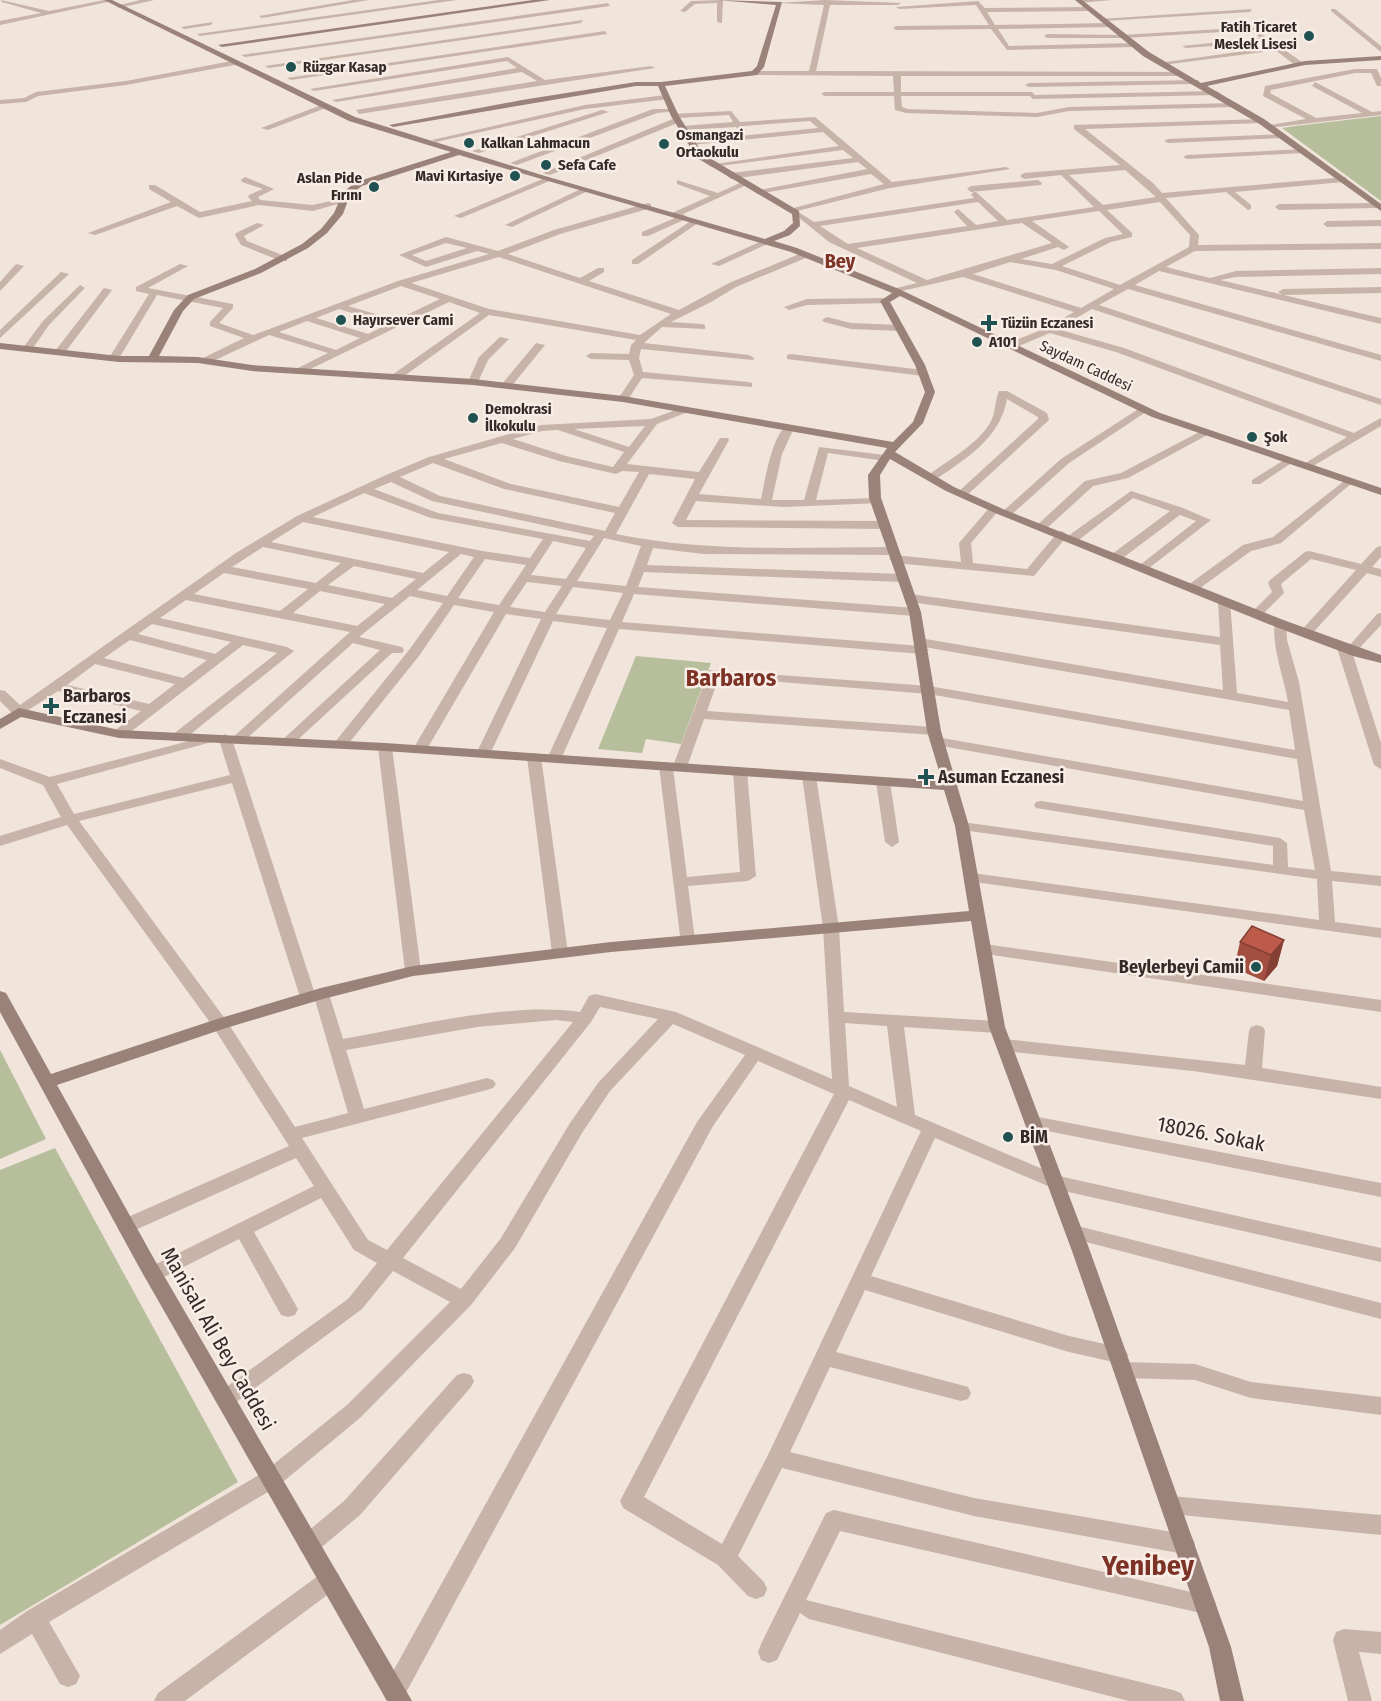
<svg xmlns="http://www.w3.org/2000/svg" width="1381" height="1701" viewBox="0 0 1381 1701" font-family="'Fira Sans Condensed',sans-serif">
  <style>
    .green { fill: #b6be9c }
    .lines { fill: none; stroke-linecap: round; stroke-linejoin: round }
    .street { fill: #c7b3a8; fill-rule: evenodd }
    .secondary { fill: #9a8279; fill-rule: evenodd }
    .wall { fill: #a34e40 }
    .shaded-wall { fill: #844034 }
    .building { fill: #bd5b4b; stroke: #844034; stroke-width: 1.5 }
    .poi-dot { fill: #205251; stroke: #f8eee7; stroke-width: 2 }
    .labels { text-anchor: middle; stroke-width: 5; stroke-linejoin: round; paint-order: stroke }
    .far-poi-label { font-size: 15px; font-weight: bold; fill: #342a28; stroke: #f8eee7; text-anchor: start }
    .far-street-label { font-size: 15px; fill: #342a28; stroke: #f8eee7 }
    .poi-label { font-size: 18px; font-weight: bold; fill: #342a28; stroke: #f8eee7; text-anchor: start }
    .far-district-label { font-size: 20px; font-weight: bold; fill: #7d3226; stroke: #f8eee7 }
    .near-street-label { font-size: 21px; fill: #342a28; stroke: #f8eee7 }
    .district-label { font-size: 24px; font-weight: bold; fill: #7d3226; stroke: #f8eee7 }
    .near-district-label { font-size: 28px; font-weight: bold; fill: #7d3226; stroke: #f8eee7 }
  </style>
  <rect width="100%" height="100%" fill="#f0e4db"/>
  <path class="green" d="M1381,116V201L1282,128L1295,126Z
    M636,656L711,663L681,744L646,739L642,753L598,749Z
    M0,1050L46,1139L0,1159Z
    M55,1148L238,1482L0,1625V1170Z"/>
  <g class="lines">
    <path class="street" d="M1,0L49,11L104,0L112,1L0,25V21L41,13L2,2Z
      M140,0H154L119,8L116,6Z
      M353,0H369L262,18L259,16Z
      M439,0H457L200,36L197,34Z
      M723,0L722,23L717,22V3L695,4L685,12L680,11L691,1Z
      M825,0L901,3L898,5H830L816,71L1181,72L1185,74L1181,76H901V92H1032L1035,95L1216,91L1220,93L1216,95L1033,99L1030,96H901L902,107L907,109L1037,113L1069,107L1236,103L1240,105L1236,107L1069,111L1037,117L906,113L895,110L894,96H825L821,94L825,92H894L893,76L751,75L754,71H809L824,5L777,3Z
      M1081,0H1112L1079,3Z
      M978,1L985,8L1090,7L1093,9L1090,11L987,12L995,25L1111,23L1114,25L1111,27L998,29L1009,46L1136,43L1140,45L1136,47L1007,50L991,29L896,30L893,28L896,26L989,25L976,5L899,9L896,7Z
      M608,3L610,6L245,57L241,55Z
      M1252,9L1250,12L1103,21L1100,19Z
      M1331,9H1335L1381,46V52L1331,11Z
      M583,20L581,23L269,68L265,66Z
      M213,22L211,25L184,29L181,27Z
      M1272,26L1274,29L1125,38H1047L1044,36L1047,34L1122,35Z
      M605,31L607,34L291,80L287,78Z
      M1260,33L1302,62V66H1296L1265,42L1186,48L1182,46L1260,38L1257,35Z
      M1266,48L1263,52L1163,65L1159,63Z
      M508,57L545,80L651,66L655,68L359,114L356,110L537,81L522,72L336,102L332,100L517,68L507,61L314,91L310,89Z
      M237,60L240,64L126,85L38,96L26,102L0,104V100L24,98L36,92L126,81Z
      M1355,69H1377L1381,78V86H1377L1371,73H1355L1271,90L1270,93L1316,118L1362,113L1312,86L1315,82L1372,112L1381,111V115L1268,128L1264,126L1306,119L1263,96L1265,86Z
      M1199,80L1196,84L1029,87L1025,85L1029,83Z
      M666,95L669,99L585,109L436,142L432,140L585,105Z
      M324,104L331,106L268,130L261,128Z
      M653,109H673L677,111L657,113L517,165L510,163Z
      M602,110L609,112L479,153L472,151Z
      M731,111L740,122L815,117L892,182L1006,167L1010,169L890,188L797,211L814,222L974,198L971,194L975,191L1007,220L1094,207L1061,175L1024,179L1020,176L1024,173L1120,165L1074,129V125L1264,119L1265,121L1261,123L1085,129L1153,183L1162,193L1346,177V181L1343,182L1235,192L1251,205V209L1248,210L1226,192L1166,198L1199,235L1198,245L1381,243V249L1195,251L1166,267L1210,278L1236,271L1381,268V274L1236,277L1220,280L1381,318V324L1159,271L1135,285L1381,355V361L1128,289L1099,305L1381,399V405L1092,309L1057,329L1124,348L1354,433L1381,418V426L1308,469L1302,466L1304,464L1347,437L1116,352L1050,333L1014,348H1006V344L1046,328L1074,312L963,277L893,293V289L917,283L829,242L792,212L786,210L884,184L871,174L758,194L754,191L867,169L858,162L731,179L727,176L731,173L853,158L843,150L712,167L708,165L839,146L823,132L691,145L687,143L691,141L818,128L810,121L743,126L746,130L742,132L736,127L682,130L678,128L682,126L733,122L729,115L679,118L680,122L550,175L543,173L675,118L672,114ZM1125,170L1156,197L1103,205L1069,175ZM978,202L998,221L976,225L958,209L954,212L967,226L848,244L820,226ZM1160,202L1190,235L1189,247L1120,285L1062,266L1111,242L1132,237V233L1107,210ZM1099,211L1123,234L1105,238L1052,264L1021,259L1058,247L1064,250L1069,247L1032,221ZM1022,223L1052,243L927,280L857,248ZM1010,262L1056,270L1114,289L1081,308L973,274Z
      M1285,134L1286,136L1282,138L1168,143L1164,141L1168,139Z
      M1306,149L1307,151L1303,153L1187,159L1183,157L1187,155Z
      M245,177L274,189L258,197L260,200L313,205L344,198L348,201L313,211L259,205L199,218L177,206L95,235L88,233L171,202L149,189V185H155L200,212L252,201L248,197L249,195L263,189L242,182L241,180Z
      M545,178L552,180L461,218L454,216Z
      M677,180L718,193L742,182L749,184L683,214L687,217L686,219L648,236H642V232L675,218L671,215L672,213L710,196L677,184Z
      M1038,180L1042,183L1041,185L971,192L967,189L971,186Z
      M583,188L590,190L512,227L505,225Z
      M648,203L651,204V208L560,234L508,254L580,278L598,268H604V272L589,281L679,310L729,283L802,253H808V257L736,287L711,302L671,322L702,324L705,325V329L662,327L644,343L749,355L754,358L753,360L641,349L639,358L643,372L748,382L752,383V387L642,378L627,401H619L618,399L634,375L629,360L591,359L586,356L591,353L629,354L631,345L636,340L489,315L400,379H392V375L480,313L449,302L300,374L296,373V369L328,353L269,335L209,363H201V359L244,338L210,326V322L223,308L157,295L118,360L109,358L149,294L136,291V287L180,264L188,266L148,288L233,304V308L219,323L253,335L398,281L489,254L477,251L426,267L399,255L446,237L498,251L554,230ZM446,243L467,248L426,261L412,255ZM499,257L671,314L640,335L489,309L411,283ZM401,286L440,299L396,320L348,306ZM339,309L388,324L368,334L316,318ZM307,321L360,338L336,350L279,332Z
      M1379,203V207L1376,208L1279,210L1275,207L1279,204Z
      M694,219L701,221L638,264H632V260Z
      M1381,220V226L1327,227L1323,224L1327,221Z
      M257,223L264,225L244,236L247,241L287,257V261H281L241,245L235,235L236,233Z
      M764,240L772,242L719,266L711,264Z
      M16,264L24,266L0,291V282Z
      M61,272L69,274L0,338V330Z
      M80,285L85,288L83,290L49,325L31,351H23L22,349L43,321Z
      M1381,287V293L1283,295L1278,292L1283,289Z
      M104,288L112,290L63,355H55V351Z
      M885,298L890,301L888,303L807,305L789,310L784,307L807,299Z
      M827,317L851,323L900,325L905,328L900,331L851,329L824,322L822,320Z
      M500,337L509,339L488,360L477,384H469L468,382L479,357Z
      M536,343L545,345L510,388H502V384Z
      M791,354L923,370L928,373L923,376L787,359V355Z
      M999,391H1007L1047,413L1049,420L966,496H958V492L1038,419V417L1007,399C1000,439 965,459 935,480H927V476C948,460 981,443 992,419C996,410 995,399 999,391Z
      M684,407L689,410L688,412L657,424L627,464L699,472L720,438H728L729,440L699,494L761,499C765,482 772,431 789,425L794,428L782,454L772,500H804L819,447L885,455L891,458L885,461L828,453L816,500L877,498L883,501L881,503L784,507L696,501L686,520L884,521L890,525L884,529L678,527L672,523L695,479L649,474L616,534C707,553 801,547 893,547L899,551L893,555L704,554L653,548L647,565L902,574L908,578L902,582L644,572L638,587L915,608L921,612L915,616L634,594L622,622L921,646L914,642L920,638L1223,690L1220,645L910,602L904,598L910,594L1220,637L1218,601L1224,597L1230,601L1237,693L1288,702C1285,681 1269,639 1276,621H1286L1287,640L1299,682L1331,871L1381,876V886L1332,881L1335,922L1381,928V938L967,881L964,878L972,873L1319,920L1317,879L962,830L955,826L962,822L1273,865V846L1036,808L1034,805L1036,802L1041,801L1280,838L1287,843L1288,867L1315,870L1304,810L936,745L929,741L936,737L1303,801L1297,759L929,694L719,677L707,711L934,727L941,731L934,735L704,719L687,767L680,771L673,768L687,877L740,872L733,771L740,767L747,771L756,876L748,881L688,886L695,940L687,945L681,944L659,766L666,762L673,766L709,670L929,686L1295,750L1289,710L924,647L929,650L922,654L619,629L561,759L554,763L547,759L607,628L553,621L490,754L483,758L476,754L541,619L506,614L427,749L420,753L413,749L494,612L454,605L419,656L345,748H335L333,745L335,742L409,650L443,603L410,596L359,637L402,647L404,650L402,653H392L292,745H282L280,742L380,650L353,643L243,742H233L314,991L321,988L327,990L329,994L343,1039C416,1026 507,1002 580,1012L589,996L595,994L676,1012L832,1079L823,928L802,776L809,772L816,776L839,928L844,1012L997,1021L1003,1023L1005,1027L1003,1031L997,1033L904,1027L915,1115L1059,1176L1381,1248V1262L1055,1189L935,1138L871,1276L1069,1336L1118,1347L1125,1349L1128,1355L1125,1361L1118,1363L1069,1352L865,1290L836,1352L961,1385L968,1387L971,1393L968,1399L961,1401L830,1367L790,1452L974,1498L1184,1534L1192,1537L1195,1544L1192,1551L1184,1554L974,1516L782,1468L738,1556L764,1582L767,1589L764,1596L756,1599L748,1596L718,1565L623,1508L620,1501L834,1094L758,1061L713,1126L402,1700H386L382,1692L386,1684L697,1122L745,1055L673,1024L610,1091L582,1133L515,1248L471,1305L361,1417L278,1486L49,1622L80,1676L76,1684L68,1687L60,1684L32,1634L0,1654V1630L27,1611L264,1472L347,1405L450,1302L393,1271L362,1309L232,1405L225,1408L218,1405L215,1399L218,1393L348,1299L377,1263L354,1250L321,1198L254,1232L298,1309L295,1315L288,1317L281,1315L239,1239L160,1279L153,1282L146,1279L143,1274L146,1269L314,1186L296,1158L133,1231L126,1233L119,1231L117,1226L119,1221L289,1146L214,1028L67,825L0,846V836L61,817L43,785L0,768V759L50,777L212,735L218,738L225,734L232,738L350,632L186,600L160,618L287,647L294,651L182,741H172L170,738L172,735L277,653L243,645L124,737L119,738L112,734L114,731L141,711L58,691L19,716L14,715L0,701V690L5,691L20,705L236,553L297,516L386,475L429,457L541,425L651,419ZM645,426L629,447L574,429ZM542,431L558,430L624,452L613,467L566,456L513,439ZM502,443L559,461L616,474L622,471L639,472L619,507L511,484L444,459ZM433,463L504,489L615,513L605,531L440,496L400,477ZM391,482L432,501L594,536L590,541L438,513L374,489ZM364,493L431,518L543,539L530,558L482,551L313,517ZM303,522L449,552L423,573L271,542ZM604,538L641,546L626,586L577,581ZM553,541L586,548L566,579L531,575ZM263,547L341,563L316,583L232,567ZM461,554L474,557L447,596L417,590ZM485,559L526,565L499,605L458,598ZM354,566L416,579L392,598L328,585ZM224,573L308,589L280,611L194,594ZM527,582L562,586L545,612L510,607ZM573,587L623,593L610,620L556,614ZM320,591L385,604L357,626L293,613ZM152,624L231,642L215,654L138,634ZM130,640L207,660L183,678L104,658ZM95,664L175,684L149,704L67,685ZM219,740L230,775L74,814L57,784ZM232,783L300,997L302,1001L308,1003L315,1000L348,1113L295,1127L226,1020L79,821ZM600,1007L658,1019L598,1083L570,1123L501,1238L461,1289L403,1258L591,1022ZM556,1020L573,1022L387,1250L368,1240L302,1138L487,1090L493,1088L496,1084L493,1080L487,1078L364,1109L346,1050L477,1027ZM845,1023L887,1026L897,1107L849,1086ZM849,1100L921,1131L769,1453L722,1544L644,1497Z
      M1140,408L1149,410L1069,463L1010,516H1002V512L1061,459Z
      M1205,429L1210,432L1209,434L1128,478L1093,486L1045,530H1037L1035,527L1085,481L1121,473Z
      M1289,457L1295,460L1293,462L1260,484H1252V480Z
      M1348,478L1354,481L1352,483L1281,543L1251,551L1196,591H1188V585L1243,545L1273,537Z
      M1131,491L1183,508L1211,520L1144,572L1138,568L1140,565L1196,521L1180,515L1120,560H1112V554L1170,511L1133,498L1076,542H1068V536Z
      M994,506L1000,509L971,543L973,563L1027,569L1058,532L1062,531L1068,535L1034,576L895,563L889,559L895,555L961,562L959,543L990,507Z
      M1381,546V557L1372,567L1381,569V577L1367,573L1310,636L1305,637L1299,633L1356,570L1311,559L1281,584L1284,593L1260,617H1252L1250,614L1272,592L1268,583L1270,580L1305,552L1309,551L1361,564L1377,547Z
      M1381,613V625L1353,655L1381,743V769L1374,765L1337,648L1344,644L1349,646L1377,614Z
      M385,743L392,747L421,971L413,976L405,971L378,747Z
      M534,753L541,757L568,953L560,958L552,953L527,757Z
      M883,778L890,782L899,842L892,847L885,842L876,782Z
      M984,944L1381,1000V1012L978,953L976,949L978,945Z
      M1257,1025L1263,1027L1265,1031L1262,1068L1381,1087V1099L1193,1071L1004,1051L998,1049L996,1045L998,1041L1004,1039L1245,1065L1249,1031L1251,1027Z
      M1033,1116L1381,1183V1197L1027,1127L1024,1122L1027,1117Z
      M1074,1225L1381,1303V1319L1067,1237L1065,1232L1067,1227Z
      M1123,1362L1195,1364L1251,1382L1381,1397V1415L1251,1398L1195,1380L1123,1378L1116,1376L1113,1370L1116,1364Z
      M464,1373L471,1375L474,1381L471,1387L360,1515L317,1551L309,1554L301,1551L298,1544L301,1537L344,1501L457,1375Z
      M1171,1496L1381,1515V1535L1171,1514L1163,1512L1160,1505L1163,1498Z
      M834,1510L1213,1597L1216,1604L1213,1611L1205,1614L840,1531L806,1600L1173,1690L1181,1693L1185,1701H1129L809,1619L800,1613L777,1660L769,1663L761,1660L758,1652L761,1644L826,1513Z
      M330,1570L338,1573L341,1580L338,1587L185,1701H154L158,1693L322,1573Z
      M1344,1629L1381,1632V1654L1359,1652L1372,1701H1348L1333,1640L1336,1632Z"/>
    <path class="secondary" d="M104,0H112L355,117L545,176L765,239L784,231L793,223L792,214L697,158L671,116L658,86H636L393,127L389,125L522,100L636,82H661L752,71L757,66L776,5L717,0L782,2L764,67L757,75L665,86L679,116L703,154L799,211L800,226L790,235L774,241L797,248L899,289L1160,413L1381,488V495L1152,417L900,296L890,302L925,365L935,392L923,423L895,452L954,487L1003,509L1286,621L1381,655V663L1353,656L1276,627L995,513L946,491L890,459L880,475L881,498L921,612L941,731L969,826L1005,1027L1090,1251L1231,1647L1244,1701H1220L1209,1647L1072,1251L989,1027L971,921L611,952L413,976L323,999L226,1028L57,1085L153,1257L412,1701H387L139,1267L0,1012V991L6,993L51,1074L214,1020L321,988L413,966L611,942L969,911L955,826L944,790L385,751L119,738L21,717L0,729V719L19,708L119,730L385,743L942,781L927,731L909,612L869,498L868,475L887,448L623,402L473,385L252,371L198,363L119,362L0,349V343L119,356H149L174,310L188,295L255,269L302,244L321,229L334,213L343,192L356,182L451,152L349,121ZM459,155L791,252L892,293L880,301L915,365L925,392L913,422L893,442L623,396L473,379L252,365L198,357L159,356L183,311L194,299L261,273L308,248L327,233L343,214L350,195L362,186Z
      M533,0H550L222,47L218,45Z
      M1075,0H1082L1149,52L1201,83L1305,61L1381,56V60L1305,65L1207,86L1264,119L1381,204V211L1258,123L1143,56Z"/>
  </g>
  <path class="wall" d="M1284,940L1277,966L1264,981L1234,968L1240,942Z"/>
  <path class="shaded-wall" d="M1284,940L1277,966L1264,981L1271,955Z"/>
  <path class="building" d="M1252,926L1284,940L1271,955L1240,942Z"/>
  <g class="poi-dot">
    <circle cx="1309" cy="36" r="6"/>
    <circle cx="291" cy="67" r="6"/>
    <circle cx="469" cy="143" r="6"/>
    <circle cx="664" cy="144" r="6"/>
    <circle cx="546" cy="165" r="6"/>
    <circle cx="515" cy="176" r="6"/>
    <circle cx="374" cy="187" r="6"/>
    <circle cx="341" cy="320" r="6"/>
    <path d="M986 314h6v6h6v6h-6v6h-6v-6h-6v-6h6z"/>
    <circle cx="977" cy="342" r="6"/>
    <circle cx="473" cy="418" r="6"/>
    <circle cx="1252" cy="437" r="6"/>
    <path d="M48 697h6v6h6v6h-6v6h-6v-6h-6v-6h6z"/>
    <path d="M923 768h6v6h6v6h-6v6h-6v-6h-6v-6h6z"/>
    <circle cx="1256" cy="967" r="6"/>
    <circle cx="1008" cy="1137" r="6"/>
  </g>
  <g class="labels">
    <g class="far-poi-label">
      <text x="1297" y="32" text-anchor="end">Fatih Ticaret<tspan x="1297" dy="17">Meslek Lisesi</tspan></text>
      <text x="303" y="72">Rüzgar Kasap</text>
      <text x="676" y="140">Osmangazi<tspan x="676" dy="17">Ortaokulu</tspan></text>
      <text x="481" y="148">Kalkan Lahmacun</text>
      <text x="558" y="170">Sefa Cafe</text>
      <text x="503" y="181" text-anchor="end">Mavi Kırtasiye</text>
      <text x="362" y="183" text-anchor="end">Aslan Pide<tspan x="362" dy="17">Fırını</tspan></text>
      <text x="353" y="325">Hayırsever Cami</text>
      <text x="1001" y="328">Tüzün Eczanesi</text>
      <text x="989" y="347">A101</text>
      <text x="485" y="414">Demokrasi<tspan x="485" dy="17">İlkokulu</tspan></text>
      <text x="1264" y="442">Şok</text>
    </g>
    <g class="far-street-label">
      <text transform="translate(1086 366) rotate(25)" y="5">Saydam Caddesi</text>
    </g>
    <g class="poi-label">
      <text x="63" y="702">Barbaros<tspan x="63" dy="21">Eczanesi</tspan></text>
      <text x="938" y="783">Asuman Eczanesi</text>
      <text x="1244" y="973" text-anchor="end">Beylerbeyi Camii</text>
      <text x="1020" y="1143">BİM</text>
    </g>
    <g class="far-district-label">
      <text x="840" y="268">Bey</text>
    </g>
    <g class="near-street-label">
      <text transform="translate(1211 1134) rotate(11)" y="7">18026. Sokak</text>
      <text transform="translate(218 1339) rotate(60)" y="7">Manisalı Ali Bey Caddesi</text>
    </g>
    <g class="district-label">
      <text x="731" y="686">Barbaros</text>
    </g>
    <g class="near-district-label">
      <text x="1148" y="1575">Yenibey</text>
    </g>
  </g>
</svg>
